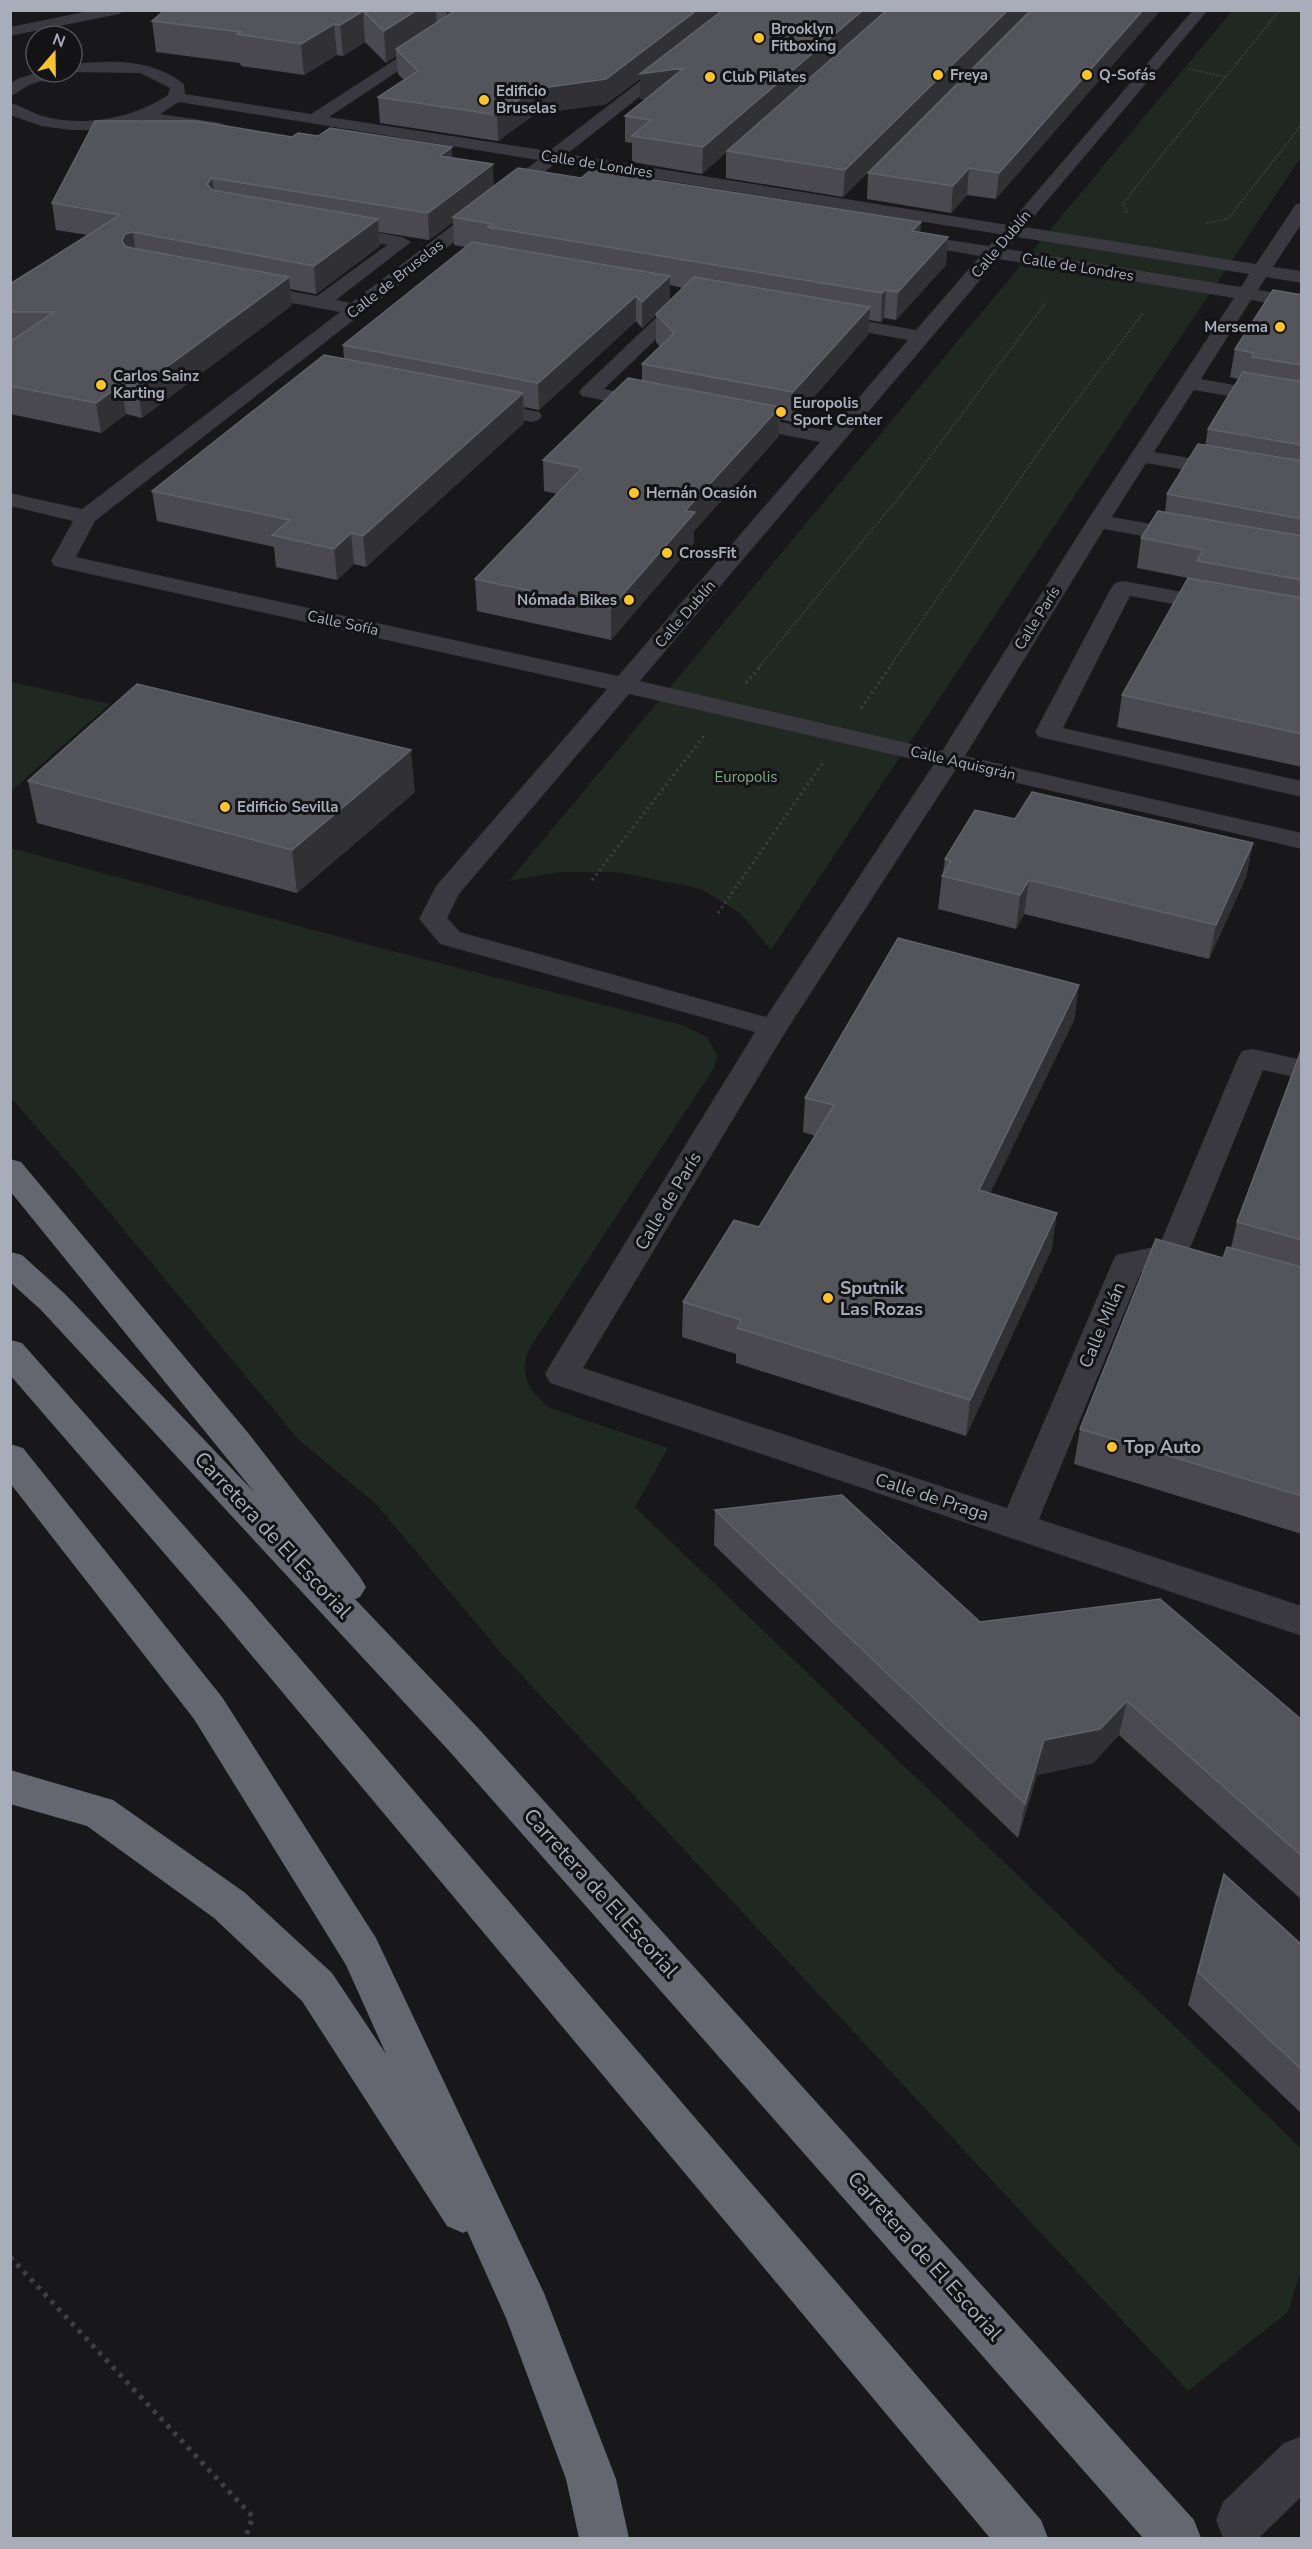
<svg xmlns="http://www.w3.org/2000/svg" width="1312" height="2549" viewBox="0 0 1312 2549" font-family="'Nunito Sans',sans-serif">
  <style>
    .green { fill: #1f2821 }
    .lines { fill: none; stroke-linecap: round; stroke-linejoin: round }
    .path-far2 { stroke: #3e4046; stroke-width: 2; stroke-dasharray: 1.5 2; stroke-linecap: butt }
    .path-far1 { stroke: #3e4046; stroke-width: 3; stroke-dasharray: 2 4; stroke-linecap: butt }
    .path { stroke: #3e4046; stroke-width: 5; stroke-dasharray: 4 6; stroke-linecap: butt }
    .minor { fill: #39393f; fill-rule: evenodd }
    .highway { fill: #646770; fill-rule: evenodd }
    .wall { fill: #49494f; fill-rule: evenodd }
    .shaded-wall { fill: #313135 }
    .building { fill: #54545b; stroke: #61626a; stroke-width: 1.5 }
    .poi-dot { fill: #fac42f; stroke: #131315; stroke-width: 2 }
    .labels { text-anchor: middle; stroke-width: 6; stroke-linejoin: round; paint-order: stroke }
    .far-poi-label { font-size: 15px; font-weight: bold; fill: #a9adba; stroke: #131315; text-anchor: start }
    .far-street-label { font-size: 15px; fill: #a9adba; stroke: #131315 }
    .far-park-label { font-size: 15px; fill: #80a685; stroke: #131315 }
    .street-label { font-size: 18px; fill: #a9adba; stroke: #131315 }
    .poi-label { font-size: 18px; font-weight: bold; fill: #a9adba; stroke: #131315; text-anchor: start }
    .near-street-label { font-size: 21px; fill: #a9adba; stroke: #131315 }
  </style>
  <rect width="100%" height="100%" fill="#18181a"/>
  <path class="green" d="M1232,11H1301V157L771,950L740,913L701,889L617,872H559L509,881Z
    M11,682L110,704L11,791L10,682Z
    M11,848L369,945L682,1025L707,1037L717,1055L714,1068L531,1346C517,1372 528,1391 550,1408L668,1448L635,1507L1301,2148V2270L1288,2312L1188,2391L502,1654L376,1504L299,1440L74,1170L11,1098Z"/>
  <g class="lines">
    <path class="path-far2" d="M1189,69L1226,77
      M1127,212L1123,203L1280,10
      M1207,223L1228,219L1302,124
      M758,668L905,490L1046,302
      M889,668L1051,434L1143,313"/>
    <path class="path-far1" d="M746,683L760,667
      M861,708L890,667
      M592,880L704,736
      M718,913L824,761"/>
    <path class="path" d="M10,2257L253,2517L245,2538"/>
    <path class="minor" d="M94,10H126L119,14L10,36V27Z
      M472,10H490L329,117L549,151L733,10H750L567,154L1008,225L1193,10H1208L1025,227L1256,264L1296,204L1302,203V223L1273,267L1302,271V283L1266,277L1258,290L1302,297V309L1251,300L1201,379L1302,397V409L1194,390L1154,452L1302,477V490L1146,463L1112,517L1191,531L1199,533L1202,538L1199,543L1191,545L1104,529L965,756L1302,833V849L956,769L788,1028L583,1368L1007,1508L1112,1263L1116,1255L1159,1246L1238,1058L1242,1051L1253,1049L1302,1060V1079L1263,1070L1184,1263L1141,1272L1039,1519L1302,1606V1636L550,1383L545,1374L550,1365L755,1032L440,944L419,919L436,886L607,689L54,566L51,561L73,521L10,506V493L82,509L340,312L248,295L239,289L248,283L317,296L387,245L330,234L327,230L330,226L336,225L402,237L411,242L336,300L351,303L538,160L179,102L160,114L221,123L229,128L221,133L141,120L94,130H70L41,126L10,115V103C23,106 33,114 46,117C86,127 134,118 168,95L170,88L140,73L66,72H72V64C111,60 151,58 184,84L185,94L311,114ZM556,163L999,234L989,246L903,233L897,234L894,238L897,242L980,256L916,330L826,314L819,316L816,320L819,324L908,340L830,431L735,414L728,416L725,420L728,424L820,442L618,676L76,557L95,521ZM1017,237L1249,274L1241,287L1006,249ZM998,259L1234,298L1087,521L942,751L640,681ZM629,694L934,764L766,1017L460,932L447,918L459,894Z
      M39,72H63L61,75L29,85L10,97V84L17,79Z
      M688,292L698,298L695,302L604,389L659,400L662,404L659,408L652,410L582,396L579,392L582,388L681,294Z
      M480,400L539,412L542,416L539,420L532,422L473,410L470,406L473,402Z
      M1123,581L1302,614V628L1130,596L1063,728L1302,781V797L1039,737L1035,732L1111,588L1115,583Z
      M1302,2436V2496L1259,2538H1223L1216,2520L1223,2502L1284,2443Z"/>
    <path class="highway" d="M10,1159L21,1162L249,1434L360,1577L366,1587L360,1597L355,1599L479,1729L1194,2520L1201,2538H1143L451,1753L41,1310L10,1282V1252L22,1255L65,1294L255,1493L10,1191Z
      M10,1340L22,1343L248,1598L1041,2520L1048,2538H990L222,1620L10,1375Z
      M10,1444L23,1448L222,1697L376,1938L544,2293L616,2479L629,2538H579L566,2479L506,2318L467,2231L463,2233L447,2226L302,2001L214,1918L87,1826L10,1804V1770L113,1800L244,1892L332,1973L386,2054L346,1965L194,1719L10,1483Z"/>
  </g>
  <path class="wall" d="M165,10H1030L843,197L726,178V152L702,174L632,162V143L625,142V116L647,99H640V79L606,104L535,114L498,141L380,123L378,97L404,80L398,74L396,56L386,63L365,42L343,56L337,55L304,75L241,66L240,63L156,52L152,21Z
    M1031,10L996,199L967,195L951,213L867,199L868,173Z
    M318,136L452,147V158L494,186L920,232L948,237L946,265L896,320L884,318L881,322L869,320L868,335L792,422L780,419L779,436L694,531V543L611,640L477,611L475,579L558,494L544,491L543,460L642,380V364L660,347L656,342V315L642,328L636,321L539,410L524,407V423L366,567L354,564L337,580L276,567L274,547L157,521L152,491L344,359L343,345L466,247L454,245L453,222L429,240L379,232L380,246L316,294L290,289L292,305L142,418L126,414L101,433L10,414V342L11,341H10V284L88,235L56,230L52,203L292,137ZM670,285L683,288L670,300Z
    M1302,295V767L1117,727L1122,695L1188,578L1137,568L1141,538L1165,512L1167,494L1205,446L1208,429L1238,379L1230,377L1235,349Z
    M28,781L415,792L297,893L37,823Z
    M1015,819L1253,843L1246,877L1209,959L1024,914L1016,929L938,909L942,876L943,873L945,859Z
    M1079,985L1074,1020L990,1193L1052,1248L966,1436L736,1363V1354L682,1337L683,1302L759,1227L816,1136L803,1132L805,1098Z
    M1302,1048V1534L1074,1464L1080,1429L1223,1258L1231,1248L1237,1222Z
    M715,1510L980,1622L1302,1720V1900L1119,1735L1093,1763L1037,1775L1018,1838L714,1545Z
    M1224,1874L1302,1945V2114L1188,2005L1214,1907Z"/>
  <path class="shaded-wall" d="M417,10H436L437,30L396,49V56L386,63L384,31Z
    M446,10H460L446,24Z
    M697,10H729L684,68V93L640,99V79L606,104L535,114L498,141L497,115L534,89Z
    M863,10H889L727,151V152L702,174L703,147Z
    M1008,10H1030L843,197L845,170Z
    M1143,10H1161L996,199L999,173Z
    M363,11L365,42L343,56L340,25Z
    M334,24L337,55L304,75L301,44Z
    M452,147L453,174L440,156Z
    M493,164L494,191L453,217V222L429,240L428,213Z
    M969,168L967,195L951,213L953,186Z
    M212,178L216,205L207,184Z
    M378,219L380,246L316,294L314,266Z
    M921,222L919,249L912,231Z
    M133,232L137,260L129,262L122,241L125,234Z
    M948,237L946,265L896,320L898,292Z
    M670,276V301L656,314V315L642,328V302Z
    M289,277L292,305L142,418L138,388Z
    M886,290L884,318L881,322L882,293Z
    M636,296V321L539,410L538,383Z
    M870,307L868,335L792,422L793,392Z
    M121,385L126,414L101,433L96,403Z
    M523,393L524,423L366,567L363,536Z
    M780,407L779,436L694,531V543L611,640V608L685,511Z
    M351,533L354,564L337,580L334,549Z
    M411,750L415,792L297,893L292,850Z
    M1253,843L1246,877L1209,959L1216,925Z
    M1029,880L1024,914L1016,929L1020,895Z
    M1079,985L1074,1020L975,1225L979,1190Z
    M1057,1213L1052,1248L966,1436L970,1400Z
    M1127,1701L1119,1735L1093,1763L1037,1775L1018,1838L1025,1804L1044,1740Z"/>
  <path class="building" d="M165,10H417L384,31L363,11L340,25L334,24L301,44L237,34L241,32L152,21Z
    M456,10H697L606,79L534,89L497,115L378,97L418,71L396,49Z
    M723,10H863L703,147L632,136L651,120L625,116L684,68L640,74Z
    M887,10H1008L845,170L727,151Z
    M1031,10H1143L999,173L969,168L953,186L868,173Z
    M95,121H196L292,137L298,133L318,136L330,128L452,147L440,156L493,164L428,213L212,178L207,184L212,190L378,219L314,266L133,232L125,234L122,241L125,246L132,248L289,277L138,388L121,385L96,403L10,386V342L54,312H10V284L120,215L52,203Z
    M518,168L581,178L591,170L921,222L912,231L948,237L898,292L886,290L882,293L488,227L492,224L453,217Z
    M472,242L670,276L642,302L636,296L538,383L343,345Z
    M694,277L870,307L793,392L642,364L674,333L656,314Z
    M1273,290L1302,295V365L1252,357L1254,353L1235,349Z
    M324,355L523,393L363,536L351,533L334,549L272,535L290,520L152,491Z
    M1243,372L1302,382V445L1208,429Z
    M628,378L780,407L685,511L695,512L611,608L475,579L582,468L543,460Z
    M1198,444L1302,461V519L1167,494Z
    M1158,511L1302,536V580L1197,561L1203,550L1141,538Z
    M1188,578L1302,598V734L1122,695Z
    M137,684L411,750L292,850L28,781Z
    M1032,792L1253,843L1216,925L1029,880L1020,895L942,876L951,861L945,859L975,810L1015,819Z
    M898,938L1079,985L979,1190L1057,1213L970,1400L737,1328L741,1320L683,1302L734,1220L759,1227L834,1105L805,1098Z
    M1302,1048V1240L1237,1222Z
    M1156,1239L1223,1258L1227,1247L1302,1267V1496L1080,1429Z
    M842,1495L980,1622L1160,1599L1302,1720V1856L1127,1701L1100,1729L1044,1740L1025,1804L715,1510Z
    M1224,1874L1302,1945V2070L1198,1972Z"/>
  <g class="poi-dot">
    <circle cx="759" cy="38" r="6"/>
    <circle cx="938" cy="75" r="6"/>
    <circle cx="1087" cy="75" r="6"/>
    <circle cx="710" cy="77" r="6"/>
    <circle cx="484" cy="100" r="6"/>
    <circle cx="1280" cy="327" r="6"/>
    <circle cx="101" cy="385" r="6"/>
    <circle cx="781" cy="412" r="6"/>
    <circle cx="634" cy="493" r="6"/>
    <circle cx="667" cy="553" r="6"/>
    <circle cx="629" cy="600" r="6"/>
    <circle cx="225" cy="807" r="6"/>
    <circle cx="828" cy="1298" r="6"/>
    <circle cx="1112" cy="1447" r="6"/>
  </g>
  <g class="labels">
    <g class="far-poi-label">
      <text x="771" y="34">Brooklyn<tspan x="771" dy="17">Fitboxing</tspan></text>
      <text x="950" y="80">Freya</text>
      <text x="1099" y="80">Q-Sofás</text>
      <text x="722" y="82">Club Pilates</text>
      <text x="496" y="96">Edificio<tspan x="496" dy="17">Bruselas</tspan></text>
      <text x="1268" y="332" text-anchor="end">Mersema</text>
      <text x="113" y="381">Carlos Sainz<tspan x="113" dy="17">Karting</tspan></text>
      <text x="793" y="408">Europolis<tspan x="793" dy="17">Sport Center</tspan></text>
      <text x="646" y="498">Hernán Ocasión</text>
      <text x="679" y="558">CrossFit</text>
      <text x="617" y="605" text-anchor="end">Nómada Bikes</text>
      <text x="237" y="812">Edificio Sevilla</text>
    </g>
    <g class="far-street-label">
      <text transform="translate(597 164) rotate(9)" y="5">Calle de Londres</text>
      <text transform="translate(1001 244) rotate(-50)" y="5">Calle Dublín</text>
      <text transform="translate(1078 267) rotate(9)" y="5">Calle de Londres</text>
      <text transform="translate(395 279) rotate(-38)" y="5">Calle de Bruselas</text>
      <text transform="translate(685 614) rotate(-49)" y="5">Calle Dublín</text>
      <text transform="translate(1037 618) rotate(-58)" y="5">Calle París</text>
      <text transform="translate(343 623) rotate(12)" y="5">Calle Sofía</text>
      <text transform="translate(963 763) rotate(13)" y="5">Calle Aquisgrán</text>
    </g>
    <g class="far-park-label">
      <text x="746" y="782">Europolis</text>
    </g>
    <g class="street-label">
      <text transform="translate(668 1201) rotate(-59)" y="6">Calle de París</text>
      <text transform="translate(1102 1325) rotate(-67)" y="6">Calle Milán</text>
      <text transform="translate(932 1497) rotate(18)" y="6">Calle de Praga</text>
    </g>
    <g class="poi-label">
      <text x="840" y="1294">Sputnik<tspan x="840" dy="21">Las Rozas</tspan></text>
      <text x="1124" y="1453">Top Auto</text>
    </g>
    <g class="near-street-label">
      <text transform="translate(273 1535) rotate(47)" y="7">Carretera de El Escorial</text>
      <text transform="translate(601 1893) rotate(48)" y="7">Carretera de El Escorial</text>
      <text transform="translate(925 2256) rotate(48)" y="7">Carretera de El Escorial</text>
    </g>
  </g>
  <rect width="1312" height="2549" fill="none" stroke="#a9adba" stroke-width="24"/>
  <g transform="translate(54 54) rotate(20)"><circle r="28" fill="#131315" stroke="#4f5157" stroke-width="1.5"/>
  <path d="M0-4.5L10 22L0 15L-10 22Z" fill="#fac42f"/>
  <text y="-9" font-size="16" font-weight="bold" text-anchor="middle" fill="#a9adba">N</text>
  </g>
</svg>
